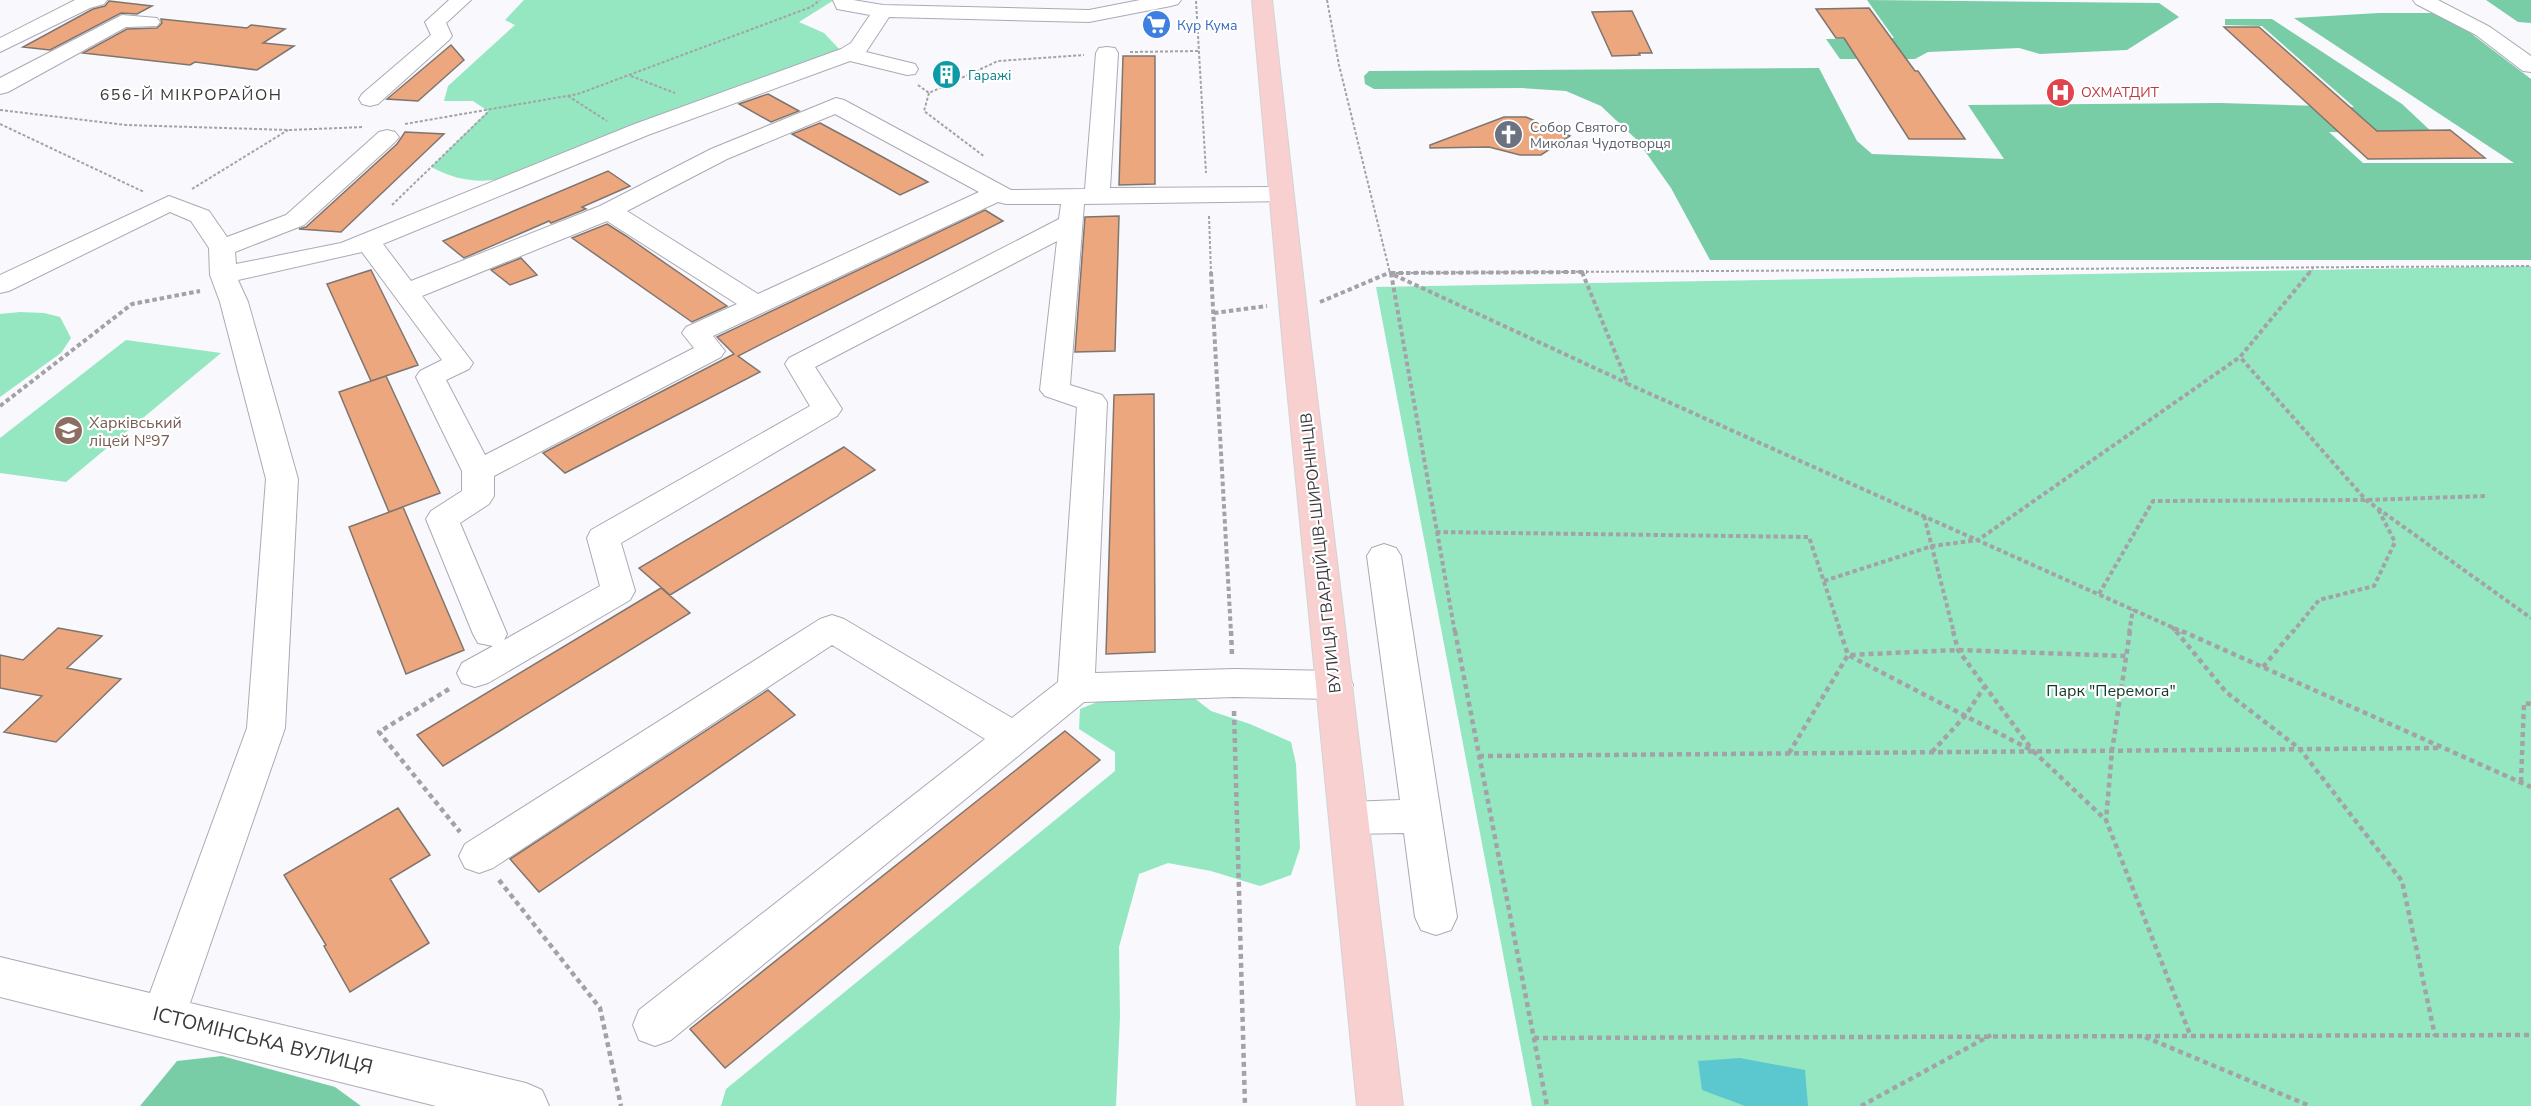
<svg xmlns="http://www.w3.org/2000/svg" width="2531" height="1106" viewBox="0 0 2531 1106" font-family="'Nunito Sans',sans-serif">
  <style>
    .green { fill: #94e7c1 }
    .forest { fill: #78cda7 }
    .water { fill: #5bc8cf }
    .building { fill: #eda77e; stroke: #7f756f; stroke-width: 1.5 }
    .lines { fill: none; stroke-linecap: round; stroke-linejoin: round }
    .minor-casing { stroke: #aaaab5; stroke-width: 2 }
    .major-casing { stroke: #d3d3d4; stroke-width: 2 }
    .path-far2 { stroke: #a3a3a7; stroke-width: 2; stroke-dasharray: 3 2; stroke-linecap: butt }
    .path-far1 { stroke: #a3a3a7; stroke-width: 4; stroke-dasharray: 4.5 3; stroke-linecap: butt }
    .path { stroke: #a3a3a7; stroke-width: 4.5; stroke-dasharray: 5 4; stroke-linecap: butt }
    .minor { fill: #fff; fill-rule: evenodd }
    .major { fill: #f8d0d0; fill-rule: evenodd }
    .labels { text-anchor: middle; stroke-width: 4.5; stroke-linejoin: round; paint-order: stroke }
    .far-shop-label { font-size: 14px; fill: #366cbe; stroke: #fff; text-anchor: start }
    .far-culture-label { font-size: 14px; fill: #0d838f; stroke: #fff; text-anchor: start }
    .far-health-label { font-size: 14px; fill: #be3a42; stroke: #fff; text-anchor: start }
    .far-worship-label { font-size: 14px; fill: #5b616d; stroke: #fff; text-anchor: start }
    .far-quarter-label { font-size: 16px; letter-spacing: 1.5px; fill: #39393d; stroke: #fff }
    .education-label { font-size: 16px; fill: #785e54; stroke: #fff; text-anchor: start }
    .street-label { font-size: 16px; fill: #39393d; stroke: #fff }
    .park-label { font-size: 16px; fill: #123829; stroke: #fff }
    .near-street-label { font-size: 20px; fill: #39393d; stroke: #fff }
  </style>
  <rect width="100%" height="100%" fill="#f8f8fd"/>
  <path class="green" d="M524,0H834L799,22L824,33L840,50L715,97L636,123L503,179C474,183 457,180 431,167L488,111L473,101H444L448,86L515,25L505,20Z
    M2531,266V1106H1532L1376,287Z
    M20,312L44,313L60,317L71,338L61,353L0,397V314Z
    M126,340L221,353L66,482L0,473V438Z
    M1189,694L1211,711L1250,724L1291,742L1296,764L1300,848L1291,875L1260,886L1211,871L1168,863L1139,874L1119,947L1120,1017L1116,1106H721L726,1089L1115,771V752L1079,729L1080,709L1107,698Z"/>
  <path class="forest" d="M1867,0L2159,3L2179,17L2127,50L2040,54L2019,48L1928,52L1915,59H1840L1826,39L1894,38Z
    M2486,0H2531V23L2518,22Z
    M2379,13H2432L2456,22L2531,79V260H1710L1671,188L1637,140L1601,106L1566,91L1522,88L1374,89L1365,84L1364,76L1369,71L1819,68L1857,141L1872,154L2004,159L1968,105L2220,103L2354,107L2262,26L2225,25V19H2272L2402,104L2434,134L2329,132L2363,163H2514L2294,18Z
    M222,1056L335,1087L361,1106H140L177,1061Z"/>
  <path class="water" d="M1740,1058L1805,1070L1808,1106H1745L1702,1090L1698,1061Z"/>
  <path class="building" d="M109,1L152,6L137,14L121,13L50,50L23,47L93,9L105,6Z
    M1869,8L1915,71H1918L1965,139H1909L1844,38H1836L1816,9Z
    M1632,11L1652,53H1639L1640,55L1612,56L1592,12Z
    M161,19L247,28L251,25L285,29L263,43L294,46L257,70L195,62L190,65L83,53L127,29L157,28L162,23Z
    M2224,27H2259L2377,131L2450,130L2485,158L2368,159Z
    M451,45L464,60L418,101L387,99Z
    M1123,56H1155V184L1119,185Z
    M768,94L799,111L771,122L739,104Z
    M1504,117H1526L1570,136L1541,155H1520L1489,147L1430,148V145Z
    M820,123L859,144L928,182L900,195L792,134Z
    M405,132L444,134L341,232L299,229L306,227L397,144Z
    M608,171L630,186L582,207L586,209L551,223L549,221L464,258L443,241Z
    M985,210L1003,221L738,356L760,372L565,473L543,453L734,354L717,337Z
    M1119,216L1115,351L1075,352L1085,217Z
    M607,224L626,236L727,306L692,322L572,238Z
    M521,258L537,275L510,285L491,270Z
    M371,270L418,365L371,381L327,284Z
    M386,376L440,493L389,512L339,392Z
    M1154,394L1155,652L1106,654L1114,395Z
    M844,447L875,470L670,595L639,568Z
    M403,507L464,650L406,674L349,527Z
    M661,588L690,613L443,766L417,735Z
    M58,628L102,636L67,668L121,679L56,742L4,732L42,696L0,688V655L23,660Z
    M768,690L795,715L539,892L510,859Z
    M1065,731L1100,760L725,1068L690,1029Z
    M398,808L430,855L390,879L429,943L350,992L324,946L326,945L284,875Z"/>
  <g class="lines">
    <defs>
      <path id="minor" d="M75,0H107L104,4L90,8L0,52V38Z
        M449,0H471L446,23L452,36L449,40L378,104L370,106L362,104L359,99L362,94L431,35L425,22Z
        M833,0H853L883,5L1089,10L1140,0H1181L1178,4L1171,6L1089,22L889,17L866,52L915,64L918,69L915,74L907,75L850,61L648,135L383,244L411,281L600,206L711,149L836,98L844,100L1011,190L1085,189L1096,53L1099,48L1107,47L1115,48L1118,53L1110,188L1281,187L1290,189L1293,194L1290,199L1281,201L1084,204L1070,385L1102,395L1107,402L1095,673L1234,669L1335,671L1348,675L1353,685L1348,695L1335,699L1234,697L1084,702L671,1040L655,1046L639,1040L633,1025L639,1010L985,739L832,645L493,868L479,873L465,868L459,856L465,844L820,619L832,615L844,619L1012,718L1058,682L1077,407L1045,396L1040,390L1057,241L815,367L842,409L837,416L621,543L635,591L630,600L488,683L475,687L462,683L457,673L462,663L493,646L478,643L473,634L426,519L431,511L462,491V471L416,377L420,371L442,360L362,252L238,280L248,302L298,479L285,728L190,1003L526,1083L542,1090L549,1106H436L0,997V957L150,993L247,728L266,479L220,302L210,275L209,248L191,221L170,212L9,291L0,293V275L169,196L209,211L227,237L286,215L379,132L387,130L395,132L399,137L395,142L304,225L235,252L236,264L341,243L632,125L841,49L851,43L870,15L837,9ZM835,114L979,192L758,294L627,211L727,159ZM998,202L1006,204H1061L1059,219L789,358L785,364L810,406L591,530L587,538L600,586L504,640L507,634L460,523L489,504L494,496V476L721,357L725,351L713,336ZM607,221L737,304L686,327L682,333L694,348L485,455L446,380L469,369L473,363L422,296Z
        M2413,0H2438L2490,27L2531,56V72L2523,71L2476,35L2416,4Z
        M122,15L157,18L160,22L157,26L126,27L8,92L0,94V78Z
        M1384,544L1396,548L1401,556L1457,917L1451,930L1436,935L1421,930L1415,917L1404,833L1350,834L1336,830L1330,818L1336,806L1350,802L1400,800L1367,556L1372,548Z"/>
      <path id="major" d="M1252,0H1272L1311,347L1403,1106H1357L1283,347Z"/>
    </defs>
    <use href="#minor" class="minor-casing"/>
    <use href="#major" class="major-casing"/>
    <path class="path-far2" d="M1327,0L1339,65L1390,273
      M1196,1L1206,173
      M1130,52L1198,51
      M631,76L675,93
      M918,85L929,93L998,61L1084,55
      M929,93L924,111L985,157
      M568,96L607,121
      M0,110L126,125L289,130L364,127
      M0,124L144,192
      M405,124L578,94L811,7L820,0
      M192,189L288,130
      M392,205L488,112
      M1209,216L1211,273
      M1391,273L2531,266
      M2309,273L2313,268"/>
    <path class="path-far1" d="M1211,272L1231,633
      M1582,272L1628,384L2185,633
      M2310,272L2240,357L2366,500L2531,618
      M1391,273L1587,272
      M1391,273L1455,633
      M1394,275L1627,383
      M1320,302L1391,272
      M1214,313L1267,306
      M0,406L132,304L200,291
      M1924,516L1954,633
      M1436,532L1809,537L1841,633
      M1824,581L1932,546L1978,540L2240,357
      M2099,594L2153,501L2366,500L2488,496
      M2172,627L2177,633
      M2129,633L2133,609
      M2292,633L2319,600L2374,586L2395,542L2378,509"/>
    <path class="path" d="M1231,631L1232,655
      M1455,631L1547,1106
      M1840,631L1848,655L2033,751L2106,820
      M1953,631L1958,650L2033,751
      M2130,631L2112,751L2106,820L2191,1037
      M2176,631L2226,692L2300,749L2402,881L2435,1036
      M2182,631L2531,787
      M2263,667L2293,631
      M449,689L379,732L460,832
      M1234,711L1245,1106
      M1932,752L1965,716L1985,686
      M1789,753L1848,655L1958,650L2126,656
      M1479,756L2442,748
      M2521,782L2524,703L2531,704
      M499,880L600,1008L621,1106
      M2145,1037L2310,1106
      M1534,1038L2531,1035
      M1861,1106L1991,1035"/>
    <use href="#minor" class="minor"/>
    <use href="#major" class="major"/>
  </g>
  <defs>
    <symbol id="supermarket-disc" viewBox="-11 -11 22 22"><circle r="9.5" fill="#3f7fe0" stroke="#fff"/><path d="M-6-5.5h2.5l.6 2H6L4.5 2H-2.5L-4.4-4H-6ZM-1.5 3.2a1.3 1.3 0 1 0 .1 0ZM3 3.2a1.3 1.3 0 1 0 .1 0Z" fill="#fff"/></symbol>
    <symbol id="building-disc" viewBox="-11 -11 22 22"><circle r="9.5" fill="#0f9aa8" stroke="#fff"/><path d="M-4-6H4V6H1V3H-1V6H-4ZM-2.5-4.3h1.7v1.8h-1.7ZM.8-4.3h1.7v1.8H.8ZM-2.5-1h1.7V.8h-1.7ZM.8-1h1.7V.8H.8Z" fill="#fff"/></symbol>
    <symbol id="hospital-disc" viewBox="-11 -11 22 22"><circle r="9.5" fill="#e0444e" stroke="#fff"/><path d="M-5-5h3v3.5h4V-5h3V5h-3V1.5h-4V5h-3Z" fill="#fff"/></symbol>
    <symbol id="church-disc" viewBox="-11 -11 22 22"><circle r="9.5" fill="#6b7280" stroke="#fff"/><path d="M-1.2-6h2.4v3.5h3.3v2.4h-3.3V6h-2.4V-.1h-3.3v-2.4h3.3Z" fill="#fff"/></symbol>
    <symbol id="school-disc" viewBox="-11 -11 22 22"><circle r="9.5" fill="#8d6e63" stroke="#fff"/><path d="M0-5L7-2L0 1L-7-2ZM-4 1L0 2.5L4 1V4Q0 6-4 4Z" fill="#fff"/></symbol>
  </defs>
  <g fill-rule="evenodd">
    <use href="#supermarket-disc" x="1140" y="8" width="33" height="33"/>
    <use href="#building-disc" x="930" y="58" width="33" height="33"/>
    <use href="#hospital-disc" x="2044" y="76" width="33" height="33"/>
    <use href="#church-disc" x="1492" y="118" width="33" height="33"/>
    <use href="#school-disc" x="52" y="414" width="33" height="33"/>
  </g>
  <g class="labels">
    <g class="far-shop-label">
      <text x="1177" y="30">Кур Кума</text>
    </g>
    <g class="far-culture-label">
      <text x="968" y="80">Гаражі</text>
    </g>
    <g class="far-health-label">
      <text x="2081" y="97">ОХМАТДИТ</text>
    </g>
    <g class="far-worship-label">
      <text x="1530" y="132">Собор Святого<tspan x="1530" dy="16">Миколая Чудотворця</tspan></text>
    </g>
    <g class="far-quarter-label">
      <text x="191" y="100">656-Й МІКРОРАЙОН</text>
    </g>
    <g class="education-label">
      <text x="89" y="428">Харківський<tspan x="89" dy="18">ліцей №97</tspan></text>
    </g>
    <g class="street-label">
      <text transform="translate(1320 553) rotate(-96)" y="6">ВУЛИЦЯ ГВАРДІЙЦІВ-ШИРОНІНЦІВ</text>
    </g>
    <g class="park-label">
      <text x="2111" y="696">Парк "Перемога"</text>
    </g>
    <g class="near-street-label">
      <text transform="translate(263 1040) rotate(14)" y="7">ІСТОМІНСЬКА ВУЛИЦЯ</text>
    </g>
  </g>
</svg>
